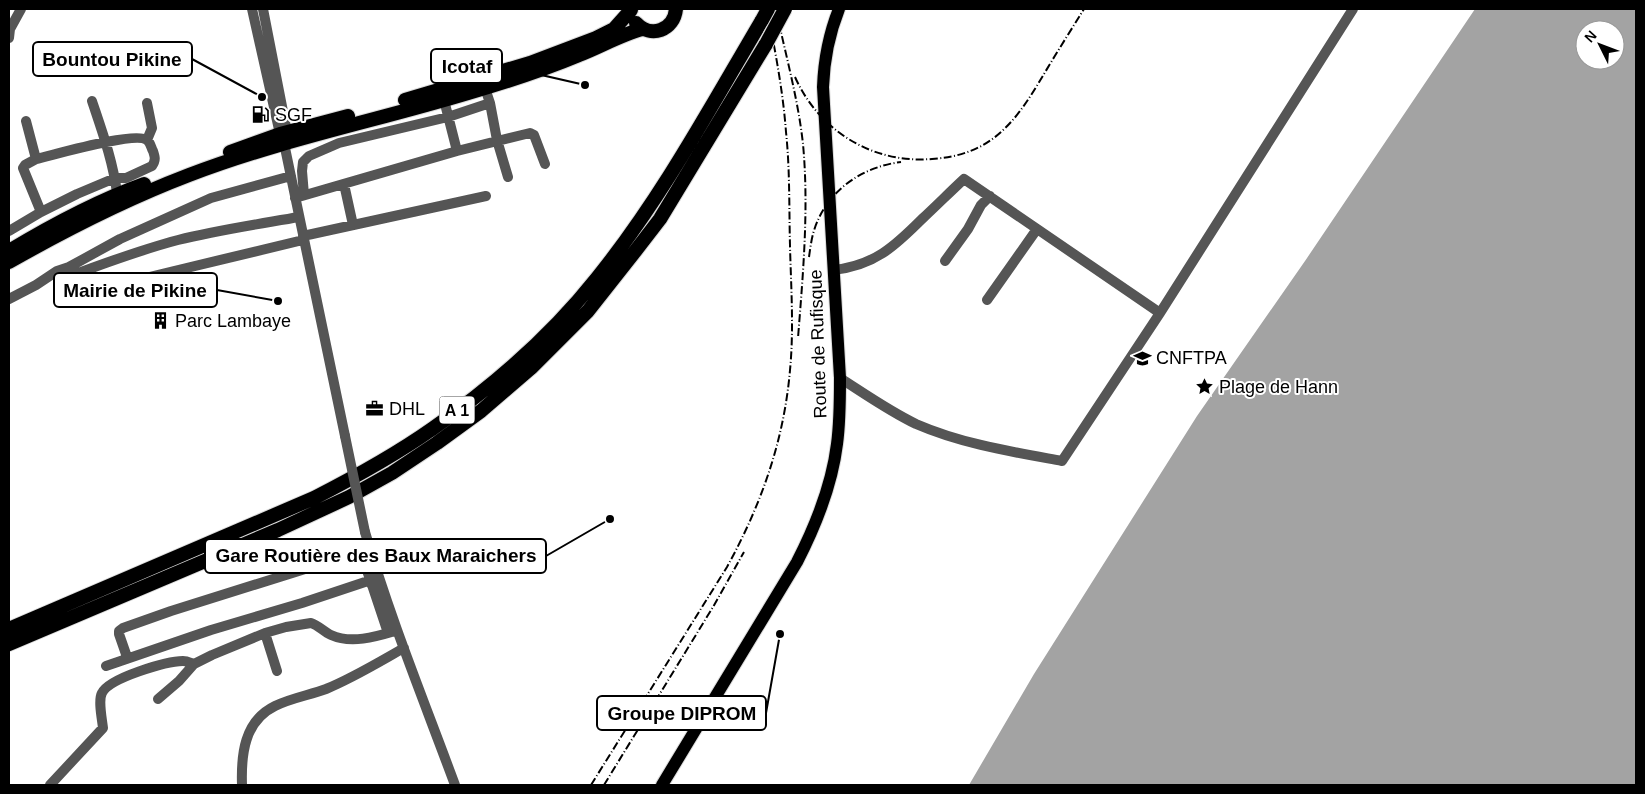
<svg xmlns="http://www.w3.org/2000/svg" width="1645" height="794" viewBox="0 0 1645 794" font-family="Helvetica,sans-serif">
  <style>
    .water { fill: #a3a3a3; fill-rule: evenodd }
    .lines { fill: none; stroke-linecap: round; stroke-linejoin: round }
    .major-casing { stroke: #dbdbdb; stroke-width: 14 }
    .highway-casing { stroke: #dbdbdb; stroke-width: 16 }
    .minor { stroke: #555; stroke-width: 10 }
    .major { stroke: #000; stroke-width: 12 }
    .highway { stroke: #000; stroke-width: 14 }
    .rail { stroke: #000; stroke-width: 2; stroke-dasharray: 8 2.5 1 2.5; stroke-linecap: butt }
    .highway-bridge-casing { stroke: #dbdbdb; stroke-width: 16; stroke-linecap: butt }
    .minor-bridge { stroke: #555; stroke-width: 10 }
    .highway-bridge { stroke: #000; stroke-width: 14 }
    .labels { text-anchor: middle; stroke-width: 4; stroke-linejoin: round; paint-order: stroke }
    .shield { fill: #fff; stroke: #4c4c4c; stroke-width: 1 }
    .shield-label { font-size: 16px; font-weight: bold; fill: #000 }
    .poi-label { font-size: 18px; fill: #000; stroke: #fff; text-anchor: start }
    .street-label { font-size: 18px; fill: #000; stroke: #fff }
    .leader { fill: none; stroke: #000; stroke-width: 2 }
    .callout-dot { fill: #000; stroke: #fff; stroke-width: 2 }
    .callout { fill: #fff; stroke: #000; stroke-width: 2 }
    .callout-label { font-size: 19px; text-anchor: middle; font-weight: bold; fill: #000 }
  </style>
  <rect width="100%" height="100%" fill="#fff"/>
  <path class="water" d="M1475,9H1636V785H969L1034,674L1197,416L1305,261ZM1585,30H1615V60H1585Z"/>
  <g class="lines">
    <defs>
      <path id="major" d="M662,785L797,562C816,525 832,485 837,444C840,422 840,400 840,378L823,87C824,60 829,34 839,9"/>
      <path id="highway" d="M636,23C651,39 674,30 676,9
        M405,100L530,63L596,38L614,29L631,10
        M230,152L280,134L348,116
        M9,251C52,225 97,201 144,184
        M9,262C67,229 126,199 189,175C280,140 375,121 468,93C506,82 543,70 579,55C600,47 620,35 642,29
        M9,629L314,498C355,477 395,455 432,429C492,387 551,336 597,278C661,199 710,108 762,20
        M9,644L278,530L349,497L392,473L437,443L481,411L531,368L588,311L633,254L660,219L766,44"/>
    </defs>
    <use href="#major" class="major-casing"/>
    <use href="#highway" class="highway-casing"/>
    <path class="minor" d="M252,9L280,134
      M263,9L287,132
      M9,38L10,29L21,9
      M485,88L490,103L497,140L508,177
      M444,100L457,151
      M92,101C102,131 113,161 117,193
      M147,103L152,128L147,140
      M26,121L36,159
      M284,143L345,436
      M344,184L353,225
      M304,195L302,171L303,162L309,156L339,143L448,117L490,103
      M295,198L457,151L530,133L534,135L545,164
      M299,217C259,224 218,230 178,240C140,250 102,264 65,278V288L67,289L141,279L303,240
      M9,231L41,212L77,194L115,178H126L152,166C156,160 155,157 153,151C151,148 151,143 147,140C135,131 54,155 36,159L25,165L23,168L41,212
      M303,236L486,196
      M945,261L968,229L981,205L990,196
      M833,270C874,266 895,246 922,219C936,206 950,192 964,179L1160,313
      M65,278L69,267L120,239L211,198L291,176
      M9,299L36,285L57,271L69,267
      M987,300L1037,229
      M840,378C865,394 889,411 916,424C962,444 1013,452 1062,461L1160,313L1353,9
      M365,532C390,618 424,701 455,785
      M265,633L277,671
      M127,657L119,634V631L123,628L171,611L356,553H359L362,556L371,582
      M106,666L211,630L302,603L368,581L372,585L388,633
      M158,699L179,681L194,664L212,655L265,633L286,627L311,623C318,625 324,632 331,635C351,644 375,637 395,631
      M50,785L103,728C102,719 98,700 102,693C109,678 167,661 183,661C187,661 191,663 194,664
      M242,785C241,755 244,721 275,706C291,698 310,695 326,689C353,678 379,662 404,648"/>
    <use href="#major" class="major"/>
    <use href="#highway" class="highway"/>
    <path class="rail" d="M776,9C785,53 798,98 803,144C809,208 803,274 798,338
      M795,77C819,131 873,164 932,159C959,157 981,150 1001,132C1019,116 1032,94 1044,74C1057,52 1071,30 1084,9
      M809,257C810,250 811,242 813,234C824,193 860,167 901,162
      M591,785L727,567C761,505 784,441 790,370C794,329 791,287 790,246C789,208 790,170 786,132C783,91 775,50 767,9
      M604,785L713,607L744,552"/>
    <defs>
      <path id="highway-bridge" d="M762,20L768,9
        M766,44L785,9"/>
    </defs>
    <use href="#highway-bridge" class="highway-bridge-casing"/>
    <path class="minor-bridge" d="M345,436L365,532"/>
    <use href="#highway-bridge" class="highway-bridge"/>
  </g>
  <defs>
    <symbol id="fuel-bare" viewBox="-9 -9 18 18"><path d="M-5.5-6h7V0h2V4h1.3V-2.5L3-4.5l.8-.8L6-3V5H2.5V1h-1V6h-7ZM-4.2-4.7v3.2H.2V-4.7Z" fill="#000" stroke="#fff" stroke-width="2.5" paint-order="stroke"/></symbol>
    <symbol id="building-bare" viewBox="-9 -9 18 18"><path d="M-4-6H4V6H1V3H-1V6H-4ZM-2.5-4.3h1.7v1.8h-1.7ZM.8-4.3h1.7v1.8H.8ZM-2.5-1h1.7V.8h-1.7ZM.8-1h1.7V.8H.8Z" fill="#000" stroke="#fff" stroke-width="2.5" paint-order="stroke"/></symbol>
    <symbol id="school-bare" viewBox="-9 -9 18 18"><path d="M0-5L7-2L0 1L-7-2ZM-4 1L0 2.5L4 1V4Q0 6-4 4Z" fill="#000" stroke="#fff" stroke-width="2.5" paint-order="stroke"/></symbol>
    <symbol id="sight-bare" viewBox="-9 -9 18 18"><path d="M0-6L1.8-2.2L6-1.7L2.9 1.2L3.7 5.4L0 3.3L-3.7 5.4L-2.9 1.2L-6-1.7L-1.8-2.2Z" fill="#000" stroke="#fff" stroke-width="2.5" paint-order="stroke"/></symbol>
    <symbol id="office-bare" viewBox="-9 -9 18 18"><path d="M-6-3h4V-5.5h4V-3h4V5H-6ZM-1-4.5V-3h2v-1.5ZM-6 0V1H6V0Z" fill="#000" stroke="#fff" stroke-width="2.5" paint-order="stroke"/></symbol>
  </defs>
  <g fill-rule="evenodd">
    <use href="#fuel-bare" x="248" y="102" width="25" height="25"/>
    <use href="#building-bare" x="148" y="308" width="25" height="25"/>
    <use href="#school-bare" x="1130" y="346" width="25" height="25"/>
    <use href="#sight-bare" x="1192" y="374" width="25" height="25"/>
    <use href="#office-bare" x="362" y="396" width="25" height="25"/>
  </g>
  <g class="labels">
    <rect class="shield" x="439.5" y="396.5" width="35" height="27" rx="4"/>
    <g class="shield-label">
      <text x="457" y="416">A 1</text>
    </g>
    <g class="poi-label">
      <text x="275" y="121">SGF</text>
      <text x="175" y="327">Parc Lambaye</text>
      <text x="1156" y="364">CNFTPA</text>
      <text x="1219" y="393">Plage de Hann</text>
      <text x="389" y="415">DHL</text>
    </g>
    <g class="street-label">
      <text transform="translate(818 344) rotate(-92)" y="6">Route de Rufisque</text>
    </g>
  </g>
  <path class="leader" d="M262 97L192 59M585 85L502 66M278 301L217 290M610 519L546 556M780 634L766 713"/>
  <g class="callout-dot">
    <circle cx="262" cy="97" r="5"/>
    <circle cx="585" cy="85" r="5"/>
    <circle cx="278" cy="301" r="5"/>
    <circle cx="610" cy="519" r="5"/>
    <circle cx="780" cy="634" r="5"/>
  </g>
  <g class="callout">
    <rect x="33" y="42" width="159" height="34" rx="5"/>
    <rect x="431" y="49" width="71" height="34" rx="5"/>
    <rect x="54" y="273" width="163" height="34" rx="5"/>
    <rect x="205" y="539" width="341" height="34" rx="5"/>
    <rect x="597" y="696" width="169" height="34" rx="5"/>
  </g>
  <g class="callout-label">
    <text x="112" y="66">Bountou Pikine</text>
    <text x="467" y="73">Icotaf</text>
    <text x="135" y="297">Mairie de Pikine</text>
    <text x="376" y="562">Gare Routière des Baux Maraichers</text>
    <text x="682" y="720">Groupe DIPROM</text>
  </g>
  <rect width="1645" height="794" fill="none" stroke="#000000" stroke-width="20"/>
  <g transform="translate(1600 45) rotate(312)"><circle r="24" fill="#ffffff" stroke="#999999"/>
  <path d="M0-4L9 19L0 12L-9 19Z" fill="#000000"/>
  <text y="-8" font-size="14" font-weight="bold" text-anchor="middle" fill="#000000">N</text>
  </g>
</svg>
